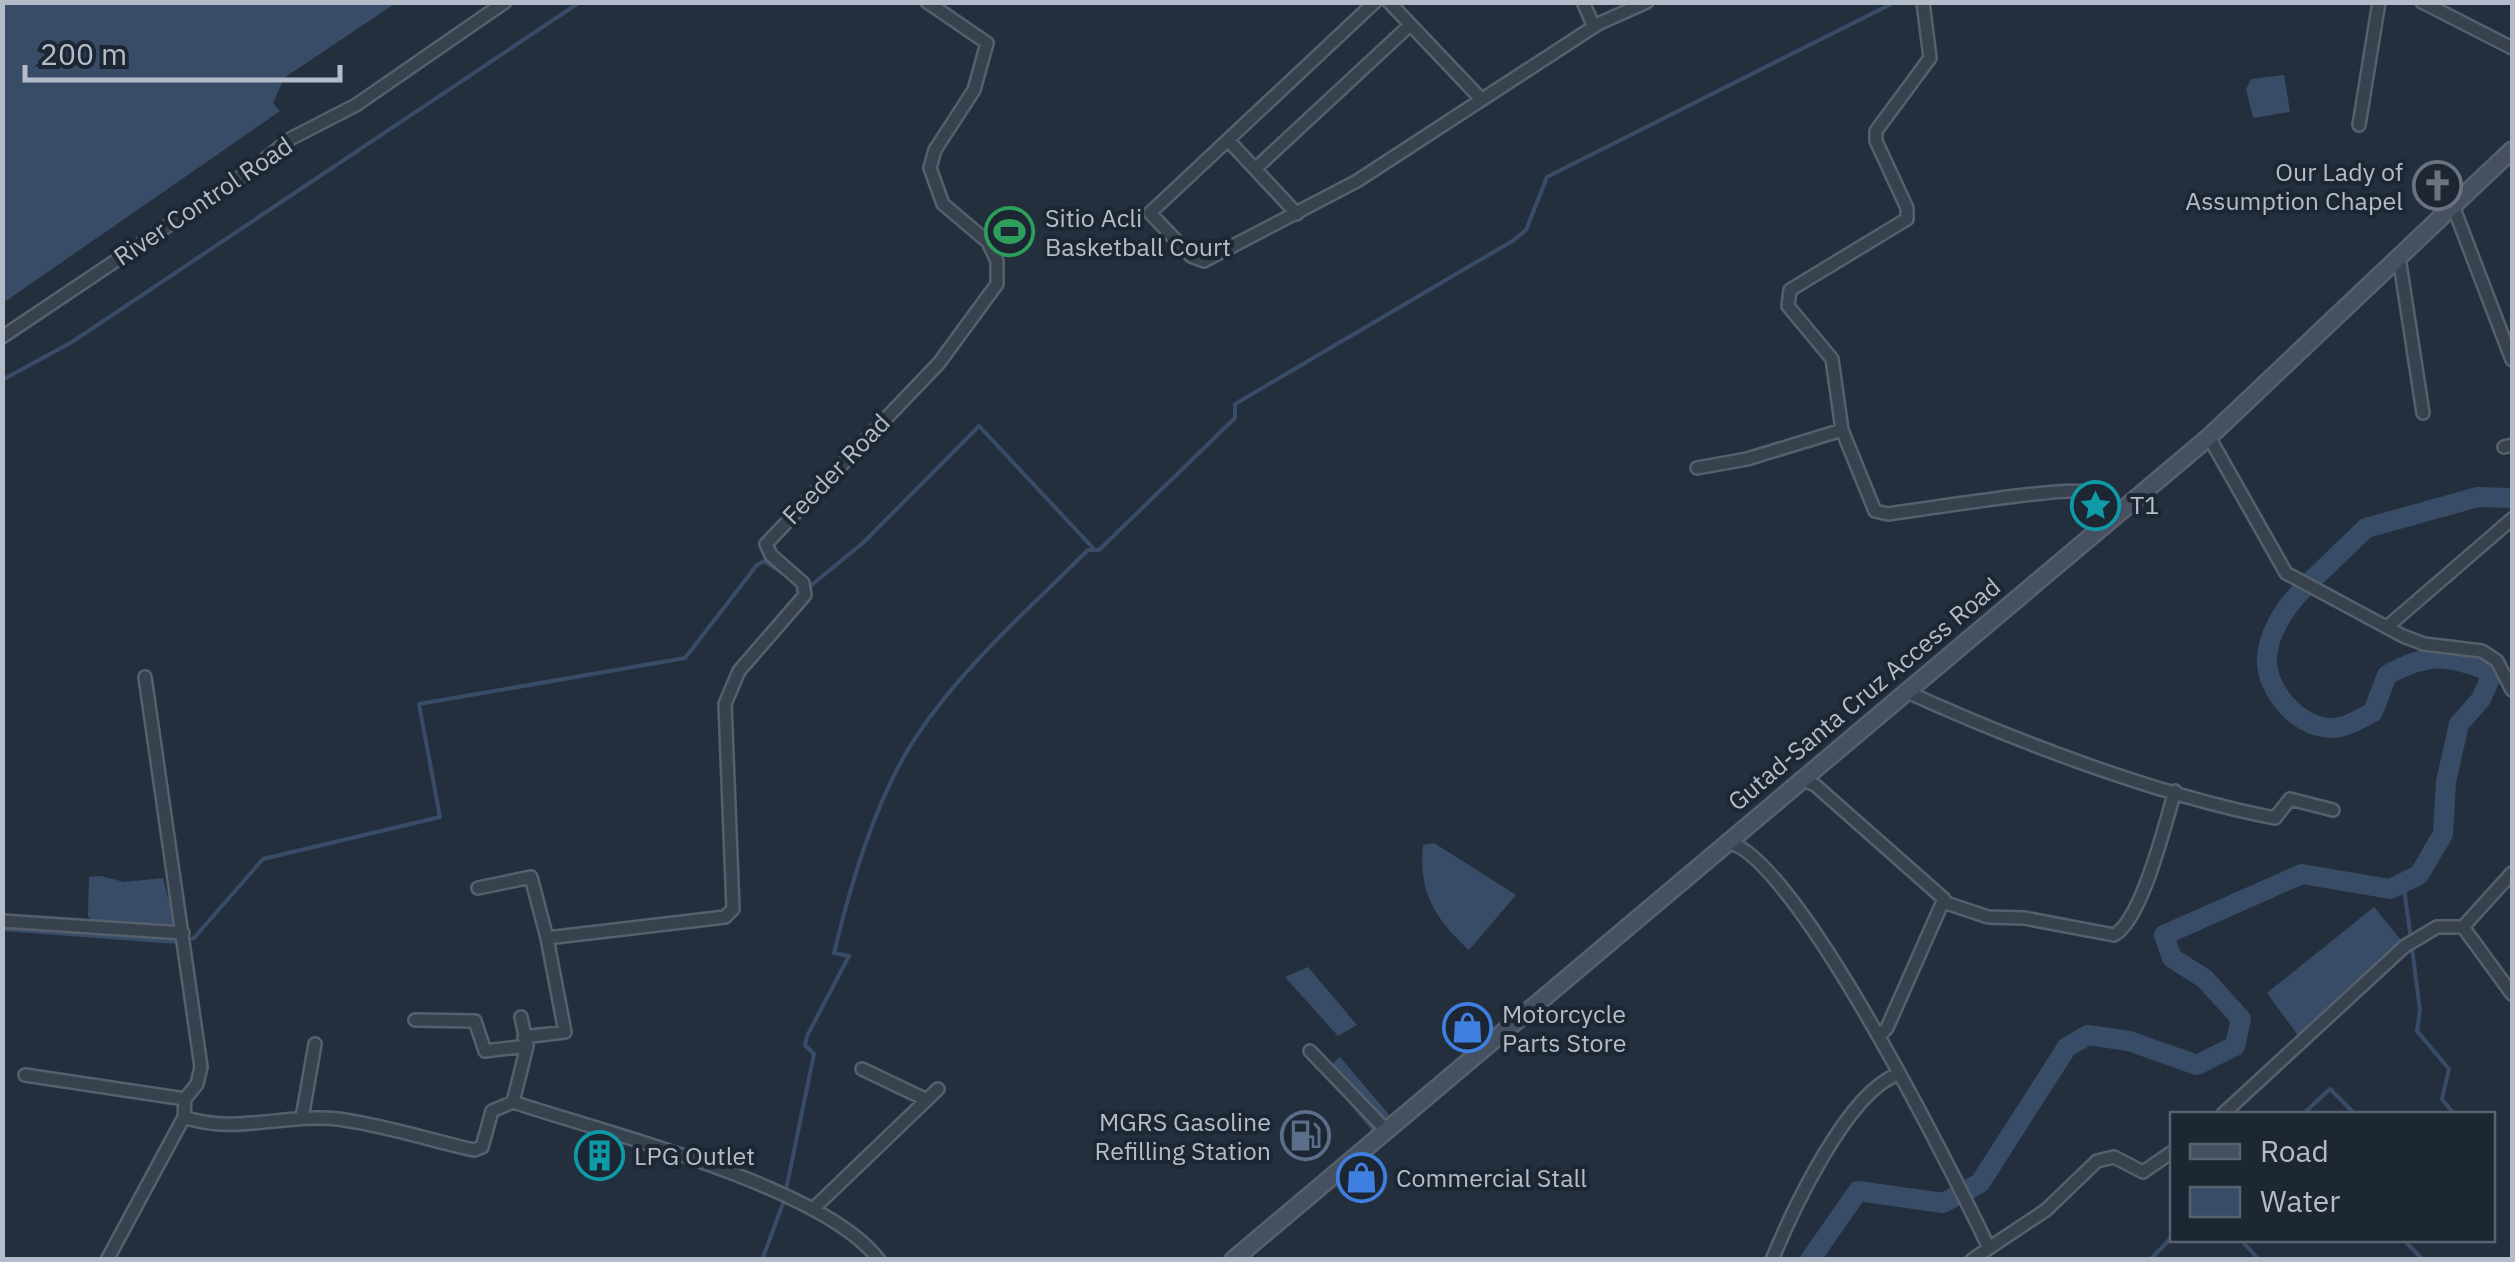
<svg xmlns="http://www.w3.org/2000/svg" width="2515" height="1262" viewBox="0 0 2515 1262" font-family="'IBM Plex Sans',sans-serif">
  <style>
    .water { fill: #394c67 }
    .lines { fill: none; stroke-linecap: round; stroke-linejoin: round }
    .stream { stroke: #394c67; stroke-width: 4 }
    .river { stroke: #394c67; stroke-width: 20 }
    .minor-casing { stroke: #565f6c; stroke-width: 16 }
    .secondary-casing { stroke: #565f6c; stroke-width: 20 }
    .minor { stroke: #38414e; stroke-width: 11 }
    .secondary { stroke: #465061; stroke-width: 15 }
    .labels { text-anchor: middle; stroke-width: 8; stroke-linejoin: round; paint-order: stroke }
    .poi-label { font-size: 25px; fill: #b4bcc9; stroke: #1d2633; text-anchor: start }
    .street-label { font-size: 25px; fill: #b4bcc9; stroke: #1d2633 }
  </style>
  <rect width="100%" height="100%" fill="#242f3e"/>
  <path class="water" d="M3,2H396V3L284,78L273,103L280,111L3,303Z
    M2284,75L2290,112L2253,118L2246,89L2251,79Z
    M1434,843L1516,895L1469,950C1435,919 1418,891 1423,845Z
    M101,876L124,882L163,878L176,927L92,920L88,916L89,877Z
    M2374,907L2404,944L2302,1041L2267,993Z
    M1308,967L1357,1025L1338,1036L1285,977Z
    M1340,1057L1391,1117L1373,1132L1323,1072Z"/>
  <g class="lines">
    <path class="stream" d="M2,380L72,342L580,2
      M808,588L864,542L979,426L1094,549
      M2403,882L2411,939
      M2,929L177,942L194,938L263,859L440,817L419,704L685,658L757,565L764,561L784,574
      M2412,948L2420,1010L2417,1031L2449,1069L2442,1099L2454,1114
      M2303,1114L2330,1089L2355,1114
      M786,1190L814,1054L805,1045L807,1036L849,956L834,953C851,882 876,797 916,737C963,666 1029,609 1088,550H1099L1235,418V404L1514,240L1526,230L1547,177L1895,2
      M2241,1240L2259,1260
      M2404,1240L2423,1260
      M762,1260L785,1198
      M2150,1260L2172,1237"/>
    <path class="river" d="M2311,581L2366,528L2478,497L2512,498
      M1810,1260L1858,1191L1943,1203L1980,1183L2067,1047L2088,1035L2129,1041L2197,1065L2235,1046L2241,1019L2205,979L2172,958L2164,935L2302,874L2390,889L2419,875L2443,834L2446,782L2459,724L2481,699L2493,672C2447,656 2431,651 2387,675L2373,712C2363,717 2354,723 2344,726C2308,737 2270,698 2267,664C2265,636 2286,606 2304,588"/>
    <defs>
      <path id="minor" d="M1375,2L1150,213L1191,256L1204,261L1357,181L1598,24L1647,2
        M1389,2L1481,99
        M1583,2L1594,27
        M1923,2L1930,58L1876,131V141L1907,208V219L1790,290L1788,306L1832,359L1842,430L1875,511L1888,514C1918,510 2068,486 2083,492L2100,527
        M2422,2L2512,48
        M2359,125L2379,2
        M1228,140L1297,214
        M1255,169L1410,25
        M2453,206L2512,360
        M2399,257L2423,413
        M2,337L257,166L290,139L356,105L505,2
        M2209,437L2286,573L2403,636L2424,644L2482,651L2497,661L2512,690
        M2504,447L2512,445
        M1697,468L1747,459L1842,430
        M2387,627L2512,519
        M1905,691C2015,741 2156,795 2275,818L2290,799L2333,810
        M1800,779L1815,785L1944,899L1887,1028L1879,1036
        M1726,842C1793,849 1956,1179 1989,1248L1972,1260
        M2512,873L2463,927L2512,994
        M478,888L531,877L547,938
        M1943,902L1988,917L2024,918L2114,935C2142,920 2165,824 2175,791
        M2,921L183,933
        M415,1020L475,1021L485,1051L527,1046
        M524,1037L565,1032L547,938L725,917L733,909L725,704L739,671L805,595L803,583L771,555L766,544L939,363L997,284V261L988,242L943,204L930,168L935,150L974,90L987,43L927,2
        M1310,1051L1386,1130
        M862,1069L927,1100
        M25,1075L185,1099
        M513,1102L527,1046L521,1017
        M2223,1114L2405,946L2437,927H2463
        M184,1117C234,1135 287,1113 338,1119C383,1125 430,1140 474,1150L482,1147L492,1111L513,1102C605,1133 824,1186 879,1260
        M302,1118L315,1044
        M813,1209L938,1089
        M1989,1248L2046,1210L2097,1161L2114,1157L2143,1172L2172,1152
        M107,1260L184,1117L185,1099L197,1084L201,1067L145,677
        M1772,1260C1792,1211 1846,1095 1896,1075"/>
      <path id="secondary" d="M1233,1260L2209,437L2512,150"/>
    </defs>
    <use href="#minor" class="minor-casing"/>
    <use href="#secondary" class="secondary-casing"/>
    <use href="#minor" class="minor"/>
    <use href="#secondary" class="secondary"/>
  </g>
  <defs>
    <symbol id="church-ring" viewBox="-11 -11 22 22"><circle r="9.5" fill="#1d2633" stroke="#6b7280" stroke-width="1.5"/><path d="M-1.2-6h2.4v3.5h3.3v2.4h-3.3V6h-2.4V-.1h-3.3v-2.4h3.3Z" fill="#6b7280"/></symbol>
    <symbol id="stadium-ring" viewBox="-11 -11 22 22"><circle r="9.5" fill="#1d2633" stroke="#2e9e5b" stroke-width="1.5"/><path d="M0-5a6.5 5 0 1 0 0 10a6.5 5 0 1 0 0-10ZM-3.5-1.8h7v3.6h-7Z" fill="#2e9e5b"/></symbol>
    <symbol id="sight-ring" viewBox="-11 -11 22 22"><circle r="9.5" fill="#1d2633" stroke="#0f9aa8" stroke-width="1.5"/><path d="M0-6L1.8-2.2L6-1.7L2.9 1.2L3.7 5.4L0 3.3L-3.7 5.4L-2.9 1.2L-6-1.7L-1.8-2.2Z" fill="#0f9aa8"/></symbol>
    <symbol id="shop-ring" viewBox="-11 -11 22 22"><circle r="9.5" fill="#1d2633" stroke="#3f7fe0" stroke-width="1.5"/><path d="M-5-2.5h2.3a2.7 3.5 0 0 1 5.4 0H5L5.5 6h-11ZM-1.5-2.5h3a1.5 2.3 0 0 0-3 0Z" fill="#3f7fe0"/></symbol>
    <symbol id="fuel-ring" viewBox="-11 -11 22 22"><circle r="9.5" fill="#1d2633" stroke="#5c6f8a" stroke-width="1.5"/><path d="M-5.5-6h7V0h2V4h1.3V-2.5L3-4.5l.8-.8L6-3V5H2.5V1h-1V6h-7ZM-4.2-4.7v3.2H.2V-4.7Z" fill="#5c6f8a"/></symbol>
    <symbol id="building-ring" viewBox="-11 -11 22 22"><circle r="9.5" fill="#1d2633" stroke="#0f9aa8" stroke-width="1.5"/><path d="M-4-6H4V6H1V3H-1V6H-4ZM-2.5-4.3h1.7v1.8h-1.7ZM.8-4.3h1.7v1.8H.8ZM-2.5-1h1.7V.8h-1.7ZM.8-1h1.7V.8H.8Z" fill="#0f9aa8"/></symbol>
  </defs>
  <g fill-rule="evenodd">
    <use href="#church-ring" x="2410" y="158" width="55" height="55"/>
    <use href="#stadium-ring" x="982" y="204" width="55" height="55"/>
    <use href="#sight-ring" x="2068" y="478" width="55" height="55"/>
    <use href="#shop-ring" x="1440" y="1000" width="55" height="55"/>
    <use href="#fuel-ring" x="1278" y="1108" width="55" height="55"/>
    <use href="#building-ring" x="572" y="1128" width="55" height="55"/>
    <use href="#shop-ring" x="1334" y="1150" width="55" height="55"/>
  </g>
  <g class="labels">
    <g class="poi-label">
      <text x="2403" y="181" text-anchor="end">Our Lady of<tspan x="2403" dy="29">Assumption Chapel</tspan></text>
      <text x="1045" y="227">Sitio Acli<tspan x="1045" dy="29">Basketball Court</tspan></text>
      <text x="2130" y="514">T1</text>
      <text x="1502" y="1023">Motorcycle<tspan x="1502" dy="29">Parts Store</tspan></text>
      <text x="1271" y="1131" text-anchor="end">MGRS Gasoline<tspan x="1271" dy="29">Refilling Station</tspan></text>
      <text x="634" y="1165">LPG Outlet</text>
      <text x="1396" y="1187">Commercial Stall</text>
    </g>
    <g class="street-label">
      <text transform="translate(203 201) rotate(-34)" y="9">River Control Road</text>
      <text transform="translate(836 469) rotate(-46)" y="9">Feeder Road</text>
      <text transform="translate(1864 694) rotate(-40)" y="9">Gutad-Santa Cruz Access Road</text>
    </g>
  </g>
  <rect width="2515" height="1262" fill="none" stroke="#b4bcc9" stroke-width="10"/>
  <rect x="2170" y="1112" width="325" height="130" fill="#1d2633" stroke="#59626f" stroke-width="2.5"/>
  <rect x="2190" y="1144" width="50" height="15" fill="#465061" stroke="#59626f" stroke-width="2.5"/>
  <text x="2260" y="1162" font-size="30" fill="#b4bcc9">Road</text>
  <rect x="2190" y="1187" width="50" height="30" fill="#394c67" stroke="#59626f" stroke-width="2.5"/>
  <text x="2260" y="1212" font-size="30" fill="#b4bcc9">Water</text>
  <path d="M25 65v15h315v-15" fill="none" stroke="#b4bcc9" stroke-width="5"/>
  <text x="40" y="65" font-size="30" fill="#b4bcc9" stroke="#1d2633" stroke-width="8" paint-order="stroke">200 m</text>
</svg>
